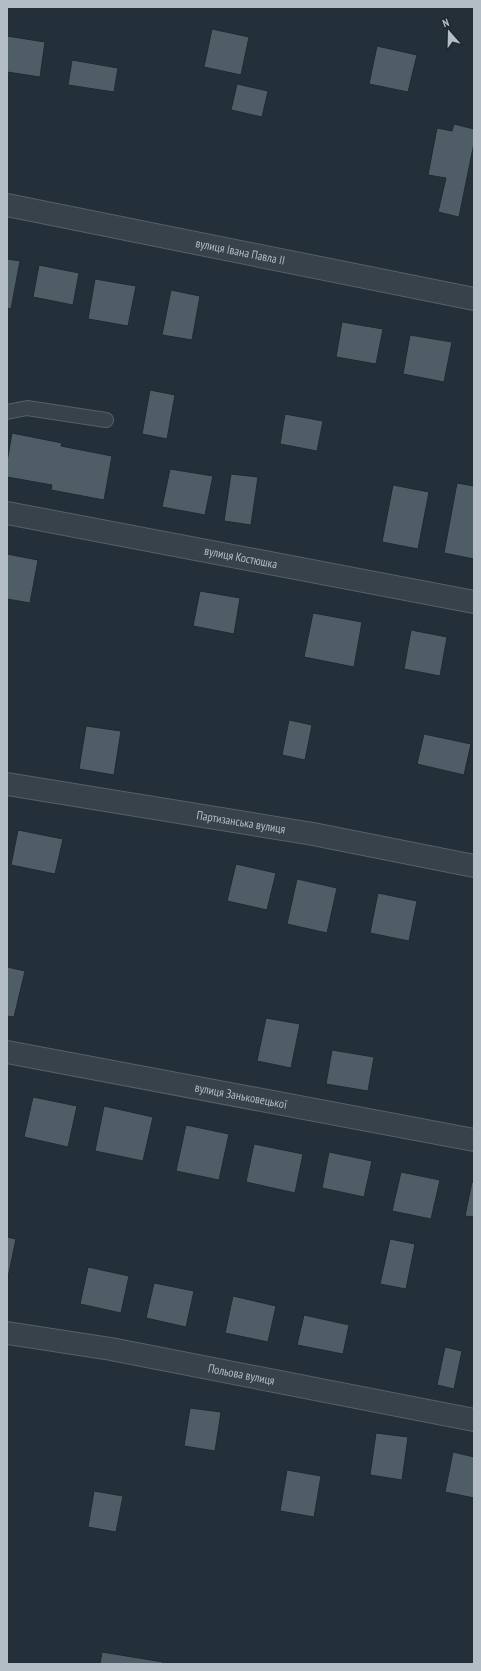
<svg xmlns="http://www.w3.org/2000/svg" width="481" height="1671" viewBox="0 0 481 1671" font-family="'PT Sans Narrow',sans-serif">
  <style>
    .building { fill: #4f5d67; stroke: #1f2930 }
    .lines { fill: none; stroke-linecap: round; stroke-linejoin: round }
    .lane-casing { stroke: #566067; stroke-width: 16 }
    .street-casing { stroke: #566067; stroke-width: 24 }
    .lane { stroke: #38424a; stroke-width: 14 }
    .street { stroke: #38424a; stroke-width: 22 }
    .labels { text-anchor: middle; stroke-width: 3; stroke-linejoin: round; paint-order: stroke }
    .street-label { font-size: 12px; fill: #b3bdc5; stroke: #1d272e }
  </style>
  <rect width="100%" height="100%" fill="#243039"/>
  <path class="building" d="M212,29L249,37L241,75L204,67Z
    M7,36L45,42L40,77L7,72Z
    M377,46L417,55L408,92L369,84Z
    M72,60L118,68L114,92L68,85Z
    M237,84L268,91L262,117L231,110Z
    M454,124L474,129V143L459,217L438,212L446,178L428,175L437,128L452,131Z
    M7,259L20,261L11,309L7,308Z
    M39,265L79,273L73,305L33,297Z
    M95,279L136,286L128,326L88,319Z
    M171,290L200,296L192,340L162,335Z
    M342,322L383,329L376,364L336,357Z
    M410,335L452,342L444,382L403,374Z
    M150,390L175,395L167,439L142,434Z
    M285,414L323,421L317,451L280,444Z
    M12,433L62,443L61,446L112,456L104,500L51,490L52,485L7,477V462Z
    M170,469L213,476L205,515L162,507Z
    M231,474L258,477L251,525L224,521Z
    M457,483L474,486V559L444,553Z
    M393,485L429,492L418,549L382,542Z
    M7,554L38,560L30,603L7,599Z
    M200,591L240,598L234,634L193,626Z
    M313,613L362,622L354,667L304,657Z
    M411,630L447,637L440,676L404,669Z
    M289,720L312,725L305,760L282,755Z
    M86,726L121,731L114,775L79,769Z
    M424,734L471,744L464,775L417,764Z
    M18,830L63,839L55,874L11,865Z
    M236,864L276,873L267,910L227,901Z
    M297,879L337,888L327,933L287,924Z
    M378,893L417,901L409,941L370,933Z
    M7,967L25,971L14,1017L7,1016Z
    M266,1018L300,1024L291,1068L257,1061Z
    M332,1050L374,1057L368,1091L326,1084Z
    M33,1097L77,1106L68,1147L24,1137Z
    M104,1106L153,1117L143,1161L95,1151Z
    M186,1125L229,1134L219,1180L176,1171Z
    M254,1144L303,1154L295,1193L246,1182Z
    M329,1152L372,1161L364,1197L322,1188Z
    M401,1172L440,1180L431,1219L392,1211Z
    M472,1182L474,1183V1217L465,1216Z
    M7,1237L16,1239L7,1282Z
    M390,1239L415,1244L406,1289L380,1284Z
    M88,1267L129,1276L121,1313L80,1304Z
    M154,1283L194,1291L186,1327L146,1318Z
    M233,1296L276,1306L268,1342L225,1333Z
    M304,1315L349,1325L343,1354L297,1345Z
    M445,1347L462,1351L454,1389L437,1385Z
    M190,1408L221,1412L215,1451L184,1446Z
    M376,1433L408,1437L402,1480L370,1475Z
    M453,1452L474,1457V1498L445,1492Z
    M287,1470L321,1476L314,1517L280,1511Z
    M94,1491L123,1496L116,1532L88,1527Z
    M102,1652L163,1662L162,1664H100Z"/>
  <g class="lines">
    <defs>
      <path id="lane" d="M7,412L27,408L106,420"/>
      <g id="street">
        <path id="s1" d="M7,205L474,299"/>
        <path id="s2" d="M7,513L474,602"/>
        <path id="s3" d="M7,784L313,834L474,866"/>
        <path id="s4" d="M7,1052L474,1140"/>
        <path id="s5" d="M7,1333L111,1349L474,1420"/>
      </g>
    </defs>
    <use href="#lane" class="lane-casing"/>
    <use href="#street" class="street-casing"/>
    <use href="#lane" class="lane"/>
    <use href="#street" class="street"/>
  </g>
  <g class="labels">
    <g class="street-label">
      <text dy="4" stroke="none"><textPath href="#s1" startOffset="238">вулиця Івана Павла II</textPath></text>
      <text dy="4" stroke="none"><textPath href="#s2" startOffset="238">вулиця Костюшка</textPath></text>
      <text dy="4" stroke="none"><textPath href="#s3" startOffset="237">Партизанська вулиця</textPath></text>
      <text dy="4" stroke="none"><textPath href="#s4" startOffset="238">вулиця Заньковецької</textPath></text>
      <text dy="4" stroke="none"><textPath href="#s5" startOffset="238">Польова вулиця</textPath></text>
    </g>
  </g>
  <rect width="481" height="1671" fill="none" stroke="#b3bdc5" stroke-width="16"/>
  <g transform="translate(449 32) rotate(340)" stroke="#1d272e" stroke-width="3" paint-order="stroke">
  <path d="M0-3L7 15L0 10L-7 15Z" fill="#b3bdc5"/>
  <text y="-6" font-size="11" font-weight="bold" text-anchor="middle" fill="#b3bdc5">N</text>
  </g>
</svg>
